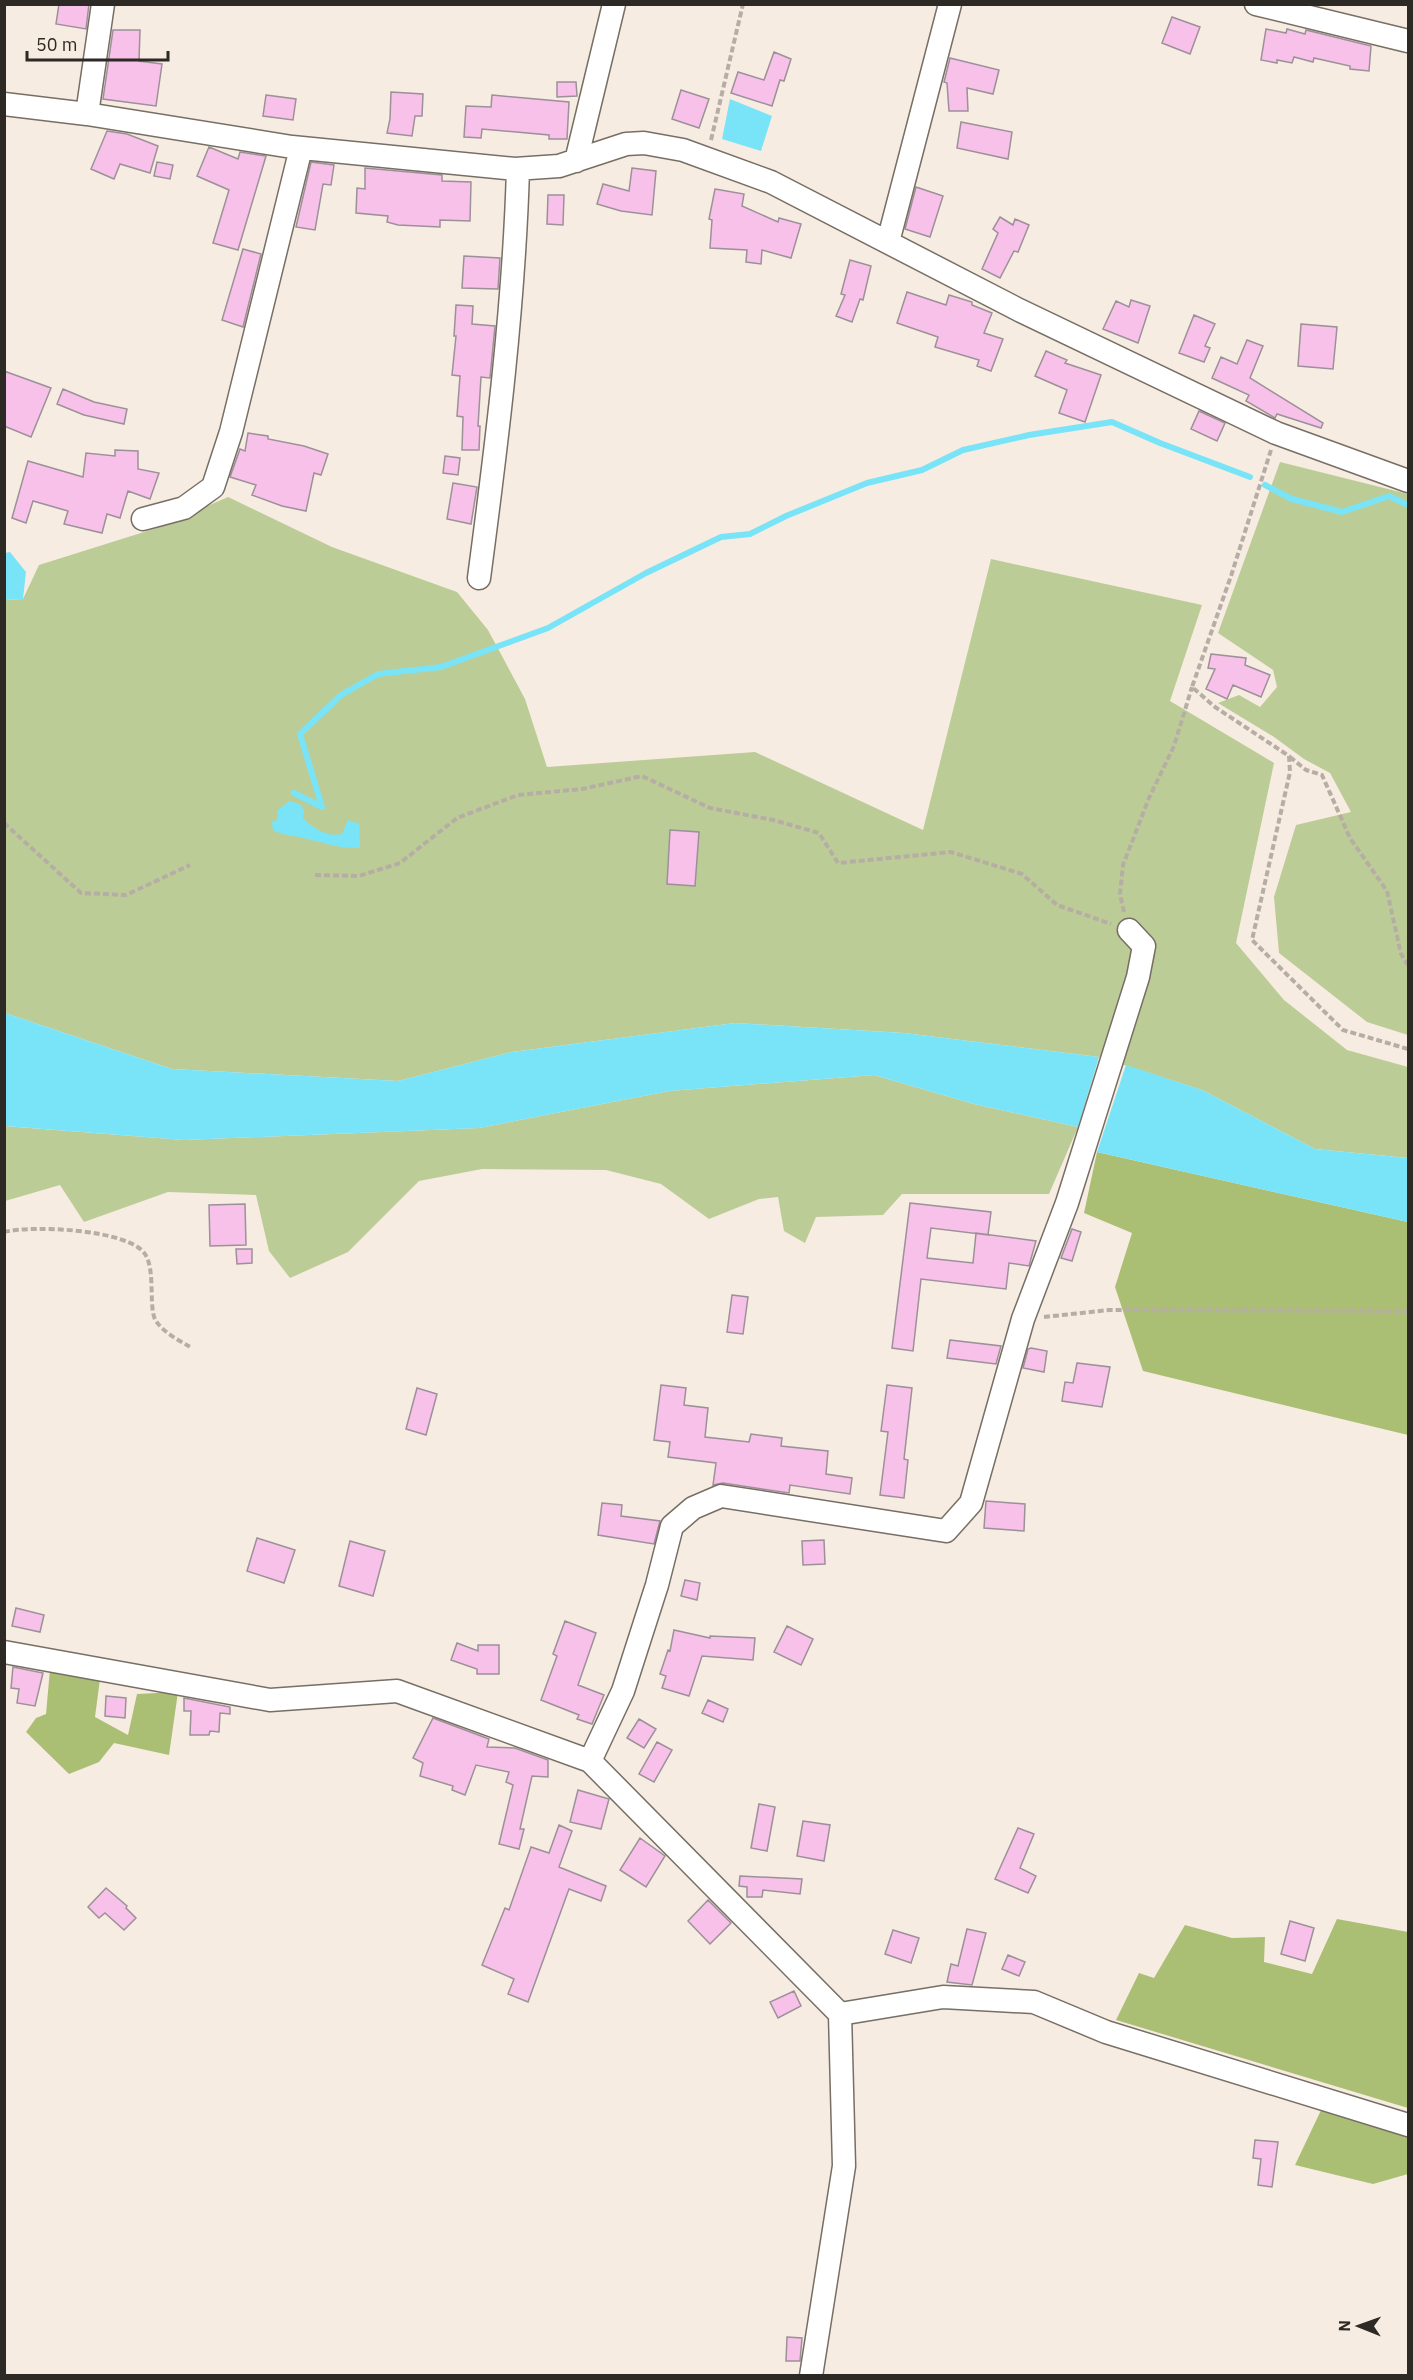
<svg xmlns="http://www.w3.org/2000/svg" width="1413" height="2380" viewBox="0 0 1413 2380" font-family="'IBM Plex Sans',sans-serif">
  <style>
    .green { fill: #bccc96 }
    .forest { fill: #abbf74 }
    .water { fill: #79e4f8 }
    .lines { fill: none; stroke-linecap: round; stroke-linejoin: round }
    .stream { stroke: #79e4f8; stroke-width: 6 }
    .building { fill: #f8c1ea; stroke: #9c9099; stroke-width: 1.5 }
    .minor-casing { stroke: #776e64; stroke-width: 25 }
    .path { stroke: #b6ada4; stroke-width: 4; stroke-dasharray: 6 3; stroke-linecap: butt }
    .minor { stroke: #fff; stroke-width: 22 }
  </style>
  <rect width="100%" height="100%" fill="#f7ece1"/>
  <path class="green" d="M1280,462L1408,494V1035L1367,1022L1279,953L1274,897L1296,825L1351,812L1330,773L1304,759L1274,737L1218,703L1239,695L1260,707L1277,687L1273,670L1218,633Z
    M228,497L332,547L457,592L488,630L525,699L547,767L755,752L923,830L991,559L1202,605L1170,701L1274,763L1236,943L1284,1000L1347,1050L1408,1067V1158L1315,1149L1202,1090L1099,1057L904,1033L735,1023L512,1052L398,1081L172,1069L5,1013V600L23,599L39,565L160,527Z
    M874,1075L974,1104L1078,1127L1049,1194H902L883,1215L816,1217L805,1243L784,1231L778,1197L759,1199L709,1219L661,1184L606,1170L482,1169L419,1181L348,1252L290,1278L269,1251L256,1195L168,1192L84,1222L60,1185L5,1201L4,1126L184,1140L479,1128L669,1091Z"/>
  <path class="forest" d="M1097,1152L1408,1222V1435L1143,1371L1115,1287L1132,1233L1084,1213Z
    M50,1669L100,1679L95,1717L128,1735L137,1694L178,1692L169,1755L114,1743L99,1762L69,1774L26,1732L36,1718L46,1714Z
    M1337,1919L1408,1932V2108L1116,2020L1139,1973L1154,1978L1185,1925L1232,1938L1265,1937L1264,1962L1312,1974Z
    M1323,2106L1408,2134V2174L1373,2184L1295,2165Z"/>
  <path class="water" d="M730,99L772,116L761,151L722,139Z
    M10,552L26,572L23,599L5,600V553Z
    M289,801L300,804L304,811L303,818C314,829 326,837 342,834L348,820L359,824L360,848C341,849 325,843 307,839C295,835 285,836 274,831L271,823L278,819L277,811Z
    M5,1013L172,1069L398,1081L512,1052L735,1023L904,1033L1099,1057L1078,1127L974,1104L874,1075L669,1091L479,1128L184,1140L5,1126Z
    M1126,1065L1202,1090L1315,1149L1408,1158V1222L1097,1152Z"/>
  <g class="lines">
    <path class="stream" d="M1265,485L1292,499L1342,512L1389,496L1408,505
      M294,793L322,807L300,734L341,695L378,674L441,667L548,628L646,573L721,537L750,534L786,516L867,483L922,470L963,450L1029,435L1112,422L1160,443L1250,477"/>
  </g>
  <path class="building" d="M59,4H89L86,29L56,24Z
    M1172,17L1200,27L1190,54L1162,43Z
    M1266,29L1286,33L1287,29L1305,34L1306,30L1371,46L1369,71L1350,69V66L1314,58L1313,62L1294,57L1292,63L1277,60V63L1261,60Z
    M113,30H140L139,61L162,64L156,106L103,99Z
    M774,52L791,59L784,81L780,80L772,106L731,93L738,72L764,80Z
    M950,58L999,70L993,94L967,88L968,111H949L947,83L944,82Z
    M557,82H576L577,96L557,97Z
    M681,90L709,99L699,128L672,119Z
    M391,92L423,94L422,116H415L412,136L387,133L390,119Z
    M266,95L296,99L293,120L263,116Z
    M492,95L569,102L567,139H549V135L482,129L481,138L464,137L466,106L491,107Z
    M961,122L1012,132L1008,159L957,148Z
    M107,131L127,134L158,146L150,173L120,164L114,179L91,169Z
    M209,147L238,159L240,152L266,156L238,250L213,243L229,190L197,176Z
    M157,162L173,165L170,179L154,176Z
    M311,162L334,165L331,185L323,184L315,230L296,227Z
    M365,168L442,175V181L471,182L470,221L440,220V227L398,225L387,222L388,216L356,213L357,188L365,189Z
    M632,168L656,171L652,215L621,211L597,204L603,184L629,191Z
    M916,187L943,196L930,237L905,229Z
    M715,189L744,194L742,206L778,222L779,218L801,224L791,258L762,250L761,264L746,262L747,250L710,248L712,220L709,219Z
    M548,195H564L563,225L547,224Z
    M1000,217L1013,225L1015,219L1029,225L1018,252L1014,251L1000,278L982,269L998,233L993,229Z
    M243,249L261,254L243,327L222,320Z
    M464,256L500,258L498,289L462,288Z
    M850,260L871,266L863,300L860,299L852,322L836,316L845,295L841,294Z
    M907,292L946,305L949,295L972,302V305L992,313L984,333L1003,339L991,371L977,366L979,360L935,347L938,337L897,323Z
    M1131,300L1150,306L1138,343L1103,329L1116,301L1129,307Z
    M456,305L473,306L472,324L495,326L490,378L481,377L478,426H480L479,450H462L463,417L457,416L460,376L452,375L456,336H454Z
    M1194,315L1215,324L1205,346L1210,348L1204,362L1179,353Z
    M1301,324L1337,327L1333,369L1298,366Z
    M1247,340L1263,346L1250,378L1323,423L1321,428L1277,414L1275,418L1246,401L1249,395L1212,378L1221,357L1237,364Z
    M1046,351L1067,360L1065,363L1101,375L1085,422L1059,413L1067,390L1035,376Z
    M4,371L51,388L31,437L4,426Z
    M63,389L94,402L127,409L124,424L84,415L57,404Z
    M1199,411L1225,423L1217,441L1191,429Z
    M248,433L268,436V439L304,446L328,454L321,475L314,473L306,511L282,506L252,495L256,485L230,477L240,449L245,451Z
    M115,450L138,451V469L159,473L150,499L128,491L120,518L107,514L102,533L64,524L68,511L33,501L26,523L12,518L28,461L83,477L86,453L115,456Z
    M445,456L460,458L458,475L443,473Z
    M453,483L477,487L471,524L447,519Z
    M1211,654L1246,658L1245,665L1270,675L1261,697L1233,685L1227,699L1206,689L1215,669L1208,668Z
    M670,830L699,832L695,886L667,884Z
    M910,1203L991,1212L988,1235L931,1228L927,1258L973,1263L976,1233L1036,1241L1029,1266L1009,1263L1006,1289L921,1279L913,1351L892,1348Z
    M245,1204L246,1245L210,1246L209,1205Z
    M1072,1229L1081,1232L1072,1261L1061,1258Z
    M236,1249H252V1263L237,1264Z
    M732,1295L748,1297L743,1334L727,1332Z
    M950,1340L1001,1346L996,1364L947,1358Z
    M1031,1348L1047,1351L1044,1372L1023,1368L1028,1349Z
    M1077,1363L1110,1367L1102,1407L1062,1401L1065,1382L1073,1383Z
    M661,1385L686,1388L684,1405L708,1408L705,1437L749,1442L751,1434L782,1438L781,1446L828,1451L826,1474L852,1478L850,1494L790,1485L789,1493L723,1483L713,1485L716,1463L668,1457L670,1442L654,1440Z
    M887,1385L912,1388L904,1459L908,1460L904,1498L880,1495L888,1432L881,1431Z
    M417,1388L437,1394L426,1435L406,1429Z
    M986,1501L1025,1504L1024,1531L984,1528Z
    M602,1503L622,1505L621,1516L660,1521L654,1544L598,1535Z
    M257,1538L295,1550L284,1583L247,1571Z
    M824,1540L825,1564L803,1565L802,1541Z
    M350,1541L385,1551L373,1596L339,1586Z
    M685,1580L700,1583L697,1600L681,1596Z
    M16,1608L44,1615L40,1632L12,1626Z
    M565,1621L596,1633L578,1685L604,1695L592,1724L577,1719L579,1715L541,1700L557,1656L553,1654Z
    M787,1626L813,1639L801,1665L774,1652Z
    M674,1630L710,1638V1636L755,1638L753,1660L702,1656L689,1696L662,1688L666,1676L660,1674L668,1650L670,1651Z
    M457,1643L478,1651V1645H499V1674H477V1669L451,1660Z
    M13,1667L43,1673L35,1706L17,1703L19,1689L11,1688Z
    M106,1696L126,1698L125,1718L105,1716Z
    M184,1698L230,1707V1714L220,1713L219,1732L210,1731L209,1735H190L191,1711H184Z
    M708,1700L728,1709L723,1722L702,1713Z
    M433,1718L489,1739L487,1747L515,1748L548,1760V1777L532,1776L520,1829H524L519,1849L499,1844L513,1785L506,1782L509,1772L476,1765L465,1795L452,1790L453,1786L420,1776L423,1763L413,1758Z
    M639,1719L656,1729L644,1748L627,1738Z
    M657,1742L672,1750L654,1782L639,1774Z
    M578,1790L609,1799L601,1829L570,1822Z
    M759,1804L775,1807L767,1851L751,1848Z
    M803,1821L830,1825L824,1861L797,1856Z
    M559,1825L572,1831L559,1867L606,1886L601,1901L569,1889L528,2002L508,1994L514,1979L482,1965L505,1908L509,1910L531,1847L549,1853Z
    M1018,1828L1034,1834L1020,1868L1036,1876L1028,1893L995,1879Z
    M640,1838L665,1856L646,1887L620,1870Z
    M740,1876L802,1879L800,1894L763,1890L762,1897H747V1887L739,1886Z
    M106,1888L127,1906L126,1908L136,1918L124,1930L105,1913L99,1918L88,1907Z
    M708,1900L731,1923L710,1944L688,1921Z
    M1290,1921L1314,1928L1305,1961L1281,1954Z
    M967,1929L986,1933L972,1985L947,1982L951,1964L958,1966Z
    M893,1930L919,1938L911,1963L885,1954Z
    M1008,1955L1025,1962L1019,1976L1002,1969Z
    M794,1991L801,2006L778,2018L770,2002Z
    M1255,2140L1278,2142L1272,2187L1258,2185L1261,2159L1253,2158Z
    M787,2337L802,2338L800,2361H786Z"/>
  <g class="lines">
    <defs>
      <path id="minor" d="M1256,4L1408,41
        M4,104L87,114L292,147L515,169L559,166L626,144L644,143L683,150L771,182L1019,310L1276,433L1408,481
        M87,114L103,4
        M576,161L614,4
        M888,242L950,4
        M143,519L184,508L213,487L231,432L301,148
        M479,578C497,442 514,306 518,169
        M4,1652L270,1700L397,1691L590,1761L840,2014L844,2166L811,2376
        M590,1761L623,1691L657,1585L672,1526L693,1508L721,1496L946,1531L971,1503L1023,1319L1067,1203L1138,977L1144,946L1129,930
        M840,2014L943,1997L1034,2002L1106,2032L1408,2125"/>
    </defs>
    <use href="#minor" class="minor-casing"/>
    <path class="path" d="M711,140L743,4
      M1271,450L1231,576L1192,687L1215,707L1289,756L1290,772L1252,940L1343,1030L1408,1049
      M1290,757L1306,770L1322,775L1350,838L1387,891L1401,954L1408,965
      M4,823L81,893L126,895L190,865
      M315,875L359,876L400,863L457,818L518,795L582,789L642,776L710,808L773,820L819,833L838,863L951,852L1022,874L1057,905L1111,924
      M1124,912L1120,894L1123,865L1149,798L1174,746L1192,687
      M4,1232C33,1225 128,1229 145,1254C156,1270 148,1310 156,1321C164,1333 180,1341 192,1348
      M1044,1317L1109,1310L1408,1311"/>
    <use href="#minor" class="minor"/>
  </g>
  <rect width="1413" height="2380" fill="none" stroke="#2d2925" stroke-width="12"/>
  <g transform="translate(1359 2326) rotate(271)" stroke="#f7ece1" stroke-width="4.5" paint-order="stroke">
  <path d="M0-4.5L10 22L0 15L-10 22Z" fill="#2d2925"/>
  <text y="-9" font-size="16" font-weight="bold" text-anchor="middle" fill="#2d2925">N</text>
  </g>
  <path d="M27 51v9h141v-9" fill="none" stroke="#2d2925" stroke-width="3"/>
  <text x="36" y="51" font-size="18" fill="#2d2925" stroke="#f7ece1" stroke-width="4.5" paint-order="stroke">50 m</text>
</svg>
